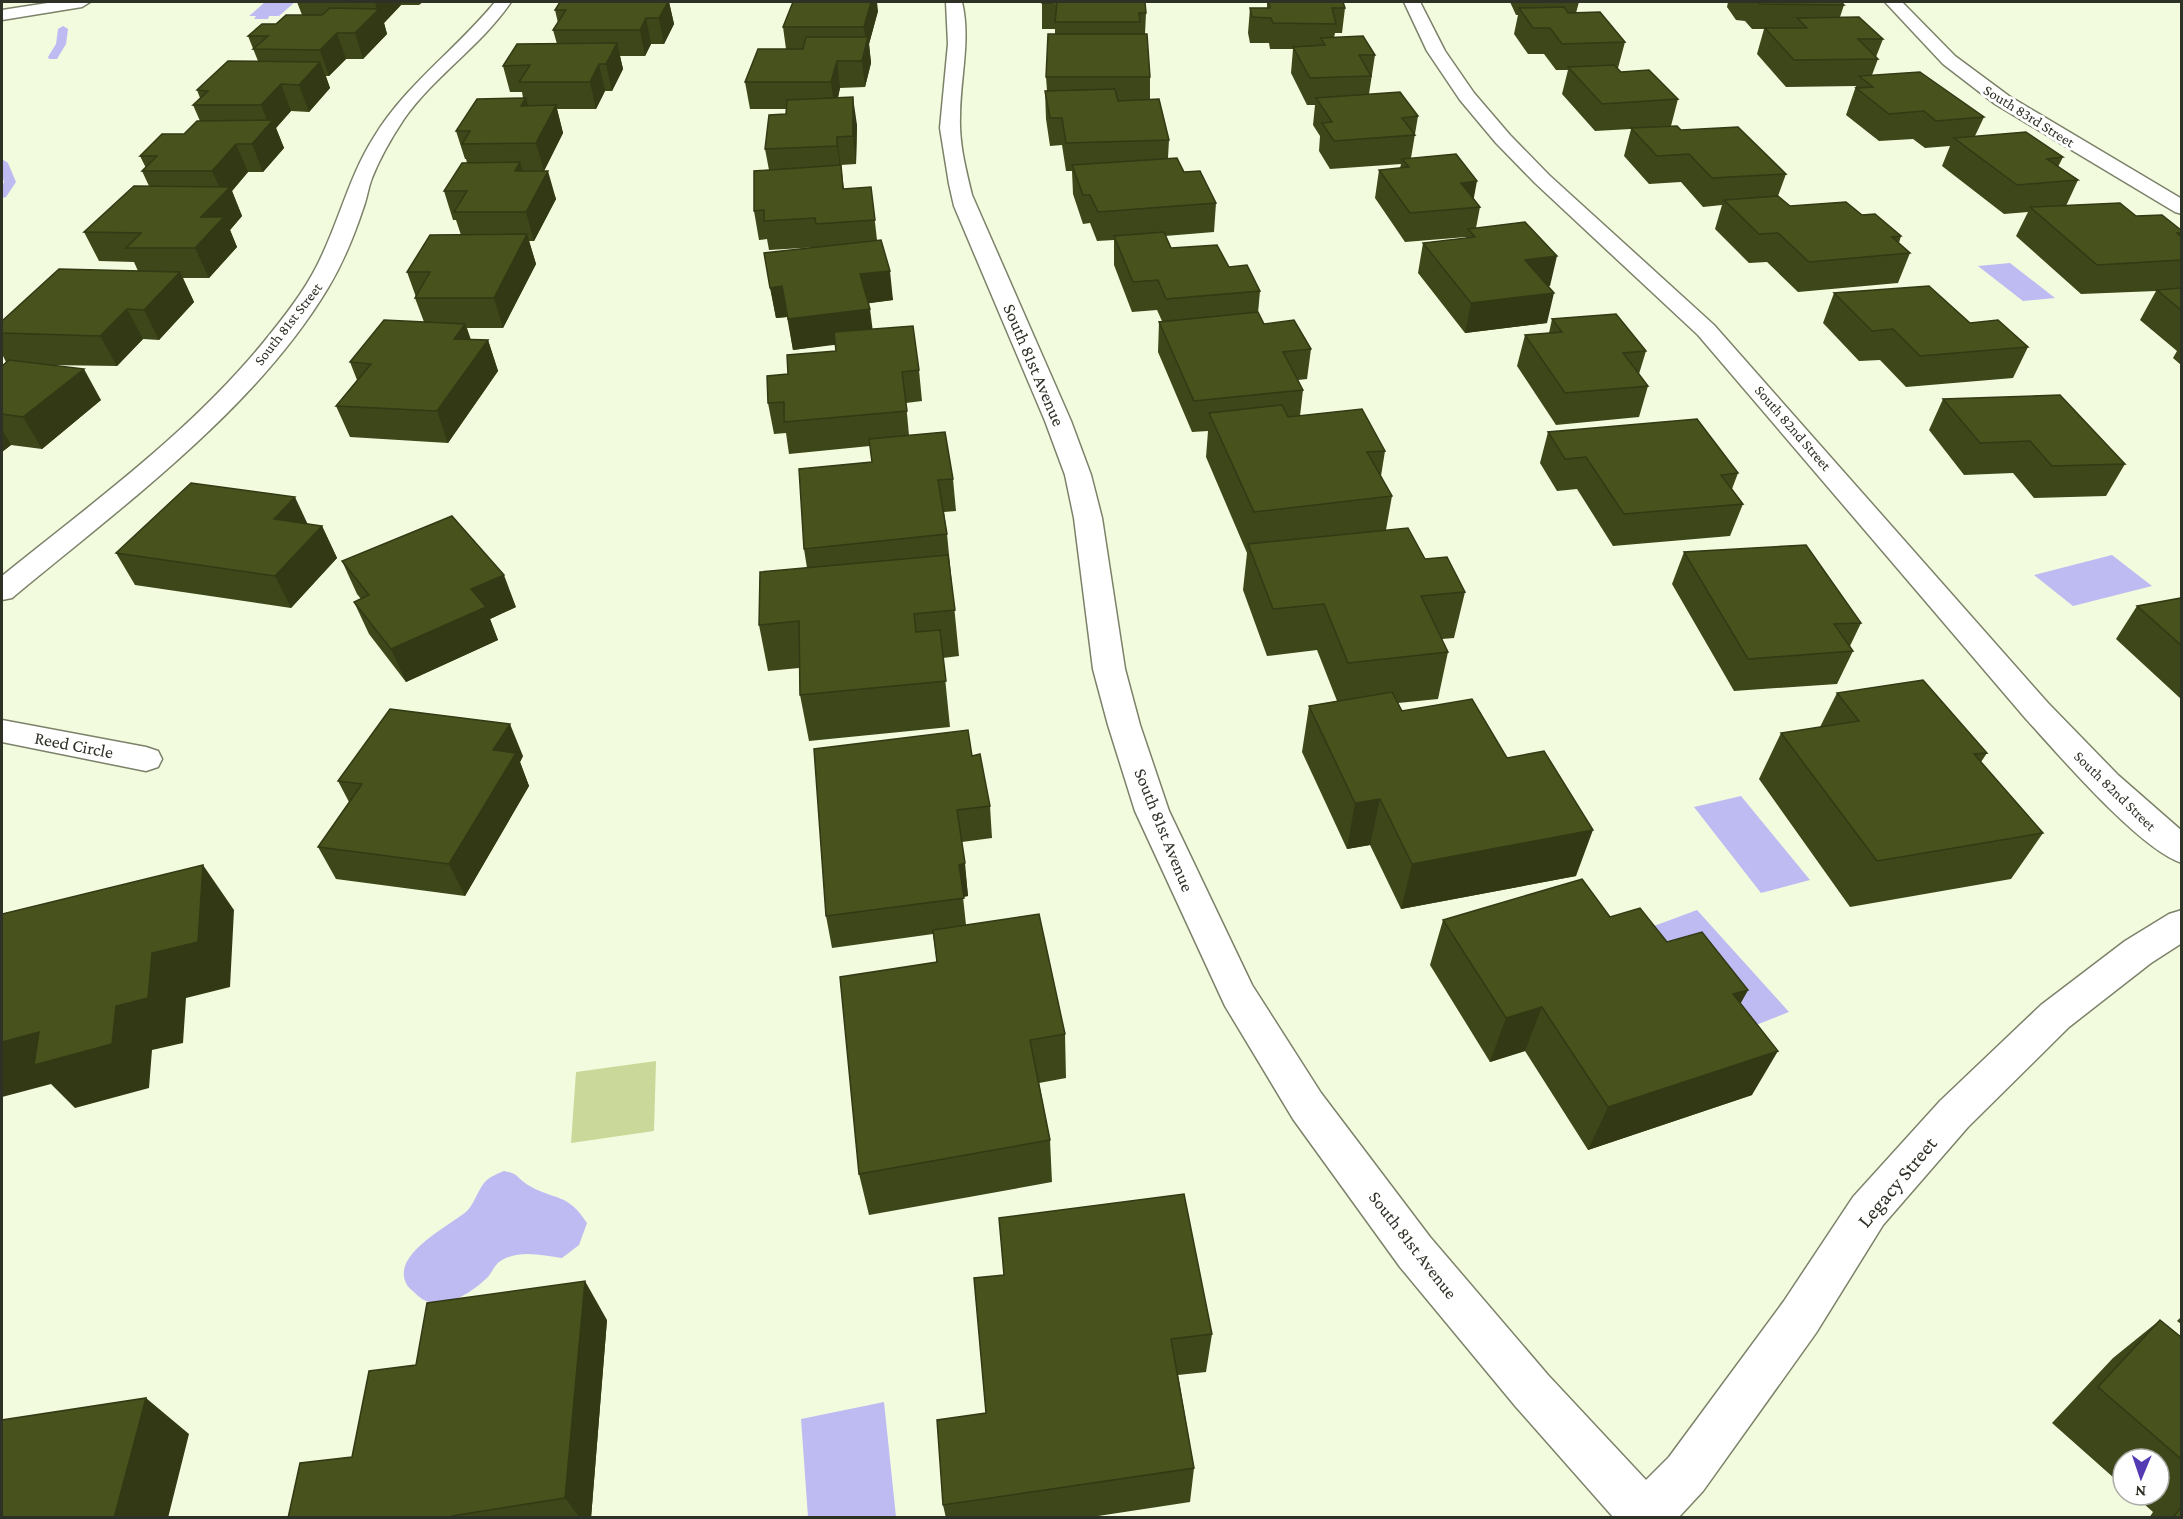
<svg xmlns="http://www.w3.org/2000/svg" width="2183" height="1519" viewBox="0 0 2183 1519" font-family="'Crimson Pro',serif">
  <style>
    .green { fill: #cad999 }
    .water { fill: #bdbbf1 }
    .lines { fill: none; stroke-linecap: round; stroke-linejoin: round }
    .stream { fill: #bdbbf1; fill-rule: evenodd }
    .minor-casing { stroke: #7c8269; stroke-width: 3 }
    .minor { fill: #fff; fill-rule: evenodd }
    .wall { fill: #3e4719 }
    .shaded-wall { fill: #323914 }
    .building { fill: #48521d; stroke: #323914; stroke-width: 1.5 }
    .labels { text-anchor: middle; stroke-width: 6; stroke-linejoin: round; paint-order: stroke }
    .far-street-label { font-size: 15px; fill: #2e3126; stroke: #fff }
    .street-label { font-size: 18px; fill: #2e3126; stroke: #fff }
    .near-street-label { font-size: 21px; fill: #2e3126; stroke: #fff }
  </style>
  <rect width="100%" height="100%" fill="#f3fbde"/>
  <path class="green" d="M656,1061L654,1131L571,1143L576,1072Z"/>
  <path class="water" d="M265,2H295L279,16H269L268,19H254L256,16H249Z
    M2010,263L2055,298L2023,301L1978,266Z
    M2112,555L2152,586L2073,606L2034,575Z
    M1741,796L1810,880L1761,893L1694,807Z
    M1697,910L1789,1012L1746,1029L1635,933Z
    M504,1171C520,1174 516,1178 528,1185C555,1201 567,1192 587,1223L579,1245L562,1258C542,1255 517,1249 499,1262C495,1265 492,1272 488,1277C470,1294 439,1315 417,1295C414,1292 409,1288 407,1285C389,1254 451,1226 468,1210C476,1201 479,1186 488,1179C492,1176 499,1173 504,1171Z
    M884,1402L896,1517H808L801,1419Z"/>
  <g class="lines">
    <path class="stream" d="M63,26L68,29L66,44L57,59H49L48,57L56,44L58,29Z
      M2,159L8,163L16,182L6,197L2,198V186L4,182L2,176Z"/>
    <defs>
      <path id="minor" d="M54,2H90L82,7L2,20V10Z
        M495,2H511C481,46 435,75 404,119C392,137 380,158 372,178C368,188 367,199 363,209C354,236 343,263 328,288C255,410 121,507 12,598L2,600V576C95,501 196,428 271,333C291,308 310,283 323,253C341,214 351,173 374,137C406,84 457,49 495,2Z
        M946,2H962C971,40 960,78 960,117C959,144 966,170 972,195L1071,421L1091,475L1102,518L1125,669L1140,725L1169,811L1252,985L1321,1093L1430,1237L1548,1375L1646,1480L1669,1457L1784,1301L1853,1197L1940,1101L2041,1005L2125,941L2169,914L2182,910V943L2151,963L2069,1027L1968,1127L1883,1225L1816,1333L1703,1491L1678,1518H1614L1516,1407L1400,1267L1293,1119L1225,1006L1135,811L1108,725L1093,669L1074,518L1065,475L1045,421L954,206L949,184L940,128L948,44Z
        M1404,2H1420L1445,51L1474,93L1510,135L1549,175L1714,325L2048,703L2118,775L2182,831V863C2140,850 2058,754 2026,719L1698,335L1535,183L1496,143L1460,100L1427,51Z
        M1885,2H1902L1955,56L2009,96L2182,199V214L2175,212L1995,104L1943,64Z
        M2,720L146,747L158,751L162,759L158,767L146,771L2,742Z"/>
    </defs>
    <use href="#minor" class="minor-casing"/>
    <use href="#minor" class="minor"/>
  </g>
  <path class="wall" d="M297,2H423L419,5H401L384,23L387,34L363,59H346L329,76H326L330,88L309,112L291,111L276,128L284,148L263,172H248L232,191L242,216L230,230L237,247L209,278H183L194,302L159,340L143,339L117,366L49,365L101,400L42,449L11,445L2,452V366L6,362L2,354V321L138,271L134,262L99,261L84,232L149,186L142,171L146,168L140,156L184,134L200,121L193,105L200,98L197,90L258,61L248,36L276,24L302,15Z
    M669,2L674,24L664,44H651L645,56H620L623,69L612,91H605L596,109H557L563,133L544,171L556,199L534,241H529L536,264L503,328H467L471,340H488L498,371L448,443L350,437L336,406L357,380L350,362L424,322L415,298L416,297L407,272L461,235L456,220H453L444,191L467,163L466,159H465L456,131L523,98L522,92H510L503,66L557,44L553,30L558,23L555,10Z
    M1042,2L1146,13L1145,34L1150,77V100L1169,140L1168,158L1216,203L1214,232L1165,236L1171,248L1229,267L1260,291L1258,313L1264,324L1311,349L1307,379L1298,380L1303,390L1300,416L1385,451L1381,476L1392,496L1386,530L1465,592L1454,638L1442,639L1448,652L1438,699L1398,703L1402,711L1576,876L1401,909L1370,845L1347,849L1302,752L1309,706L1337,701L1317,650L1267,656L1243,590L1247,553L1206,457L1208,431L1192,432L1158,352L1159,322L1162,321L1157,310L1132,312L1114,265V240L1097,241L1090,223L1083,224L1073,194L1072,171H1066L1062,145L1050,146L1046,119L1045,91H1047L1046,77L1055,34V29H1042Z
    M1267,2H1343L1345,8L1342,33H1335L1334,38L1375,55L1369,94L1418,116L1411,158L1474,199L1480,207L1476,228L1550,286H1548L1547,323L1465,333L1418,273L1423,243L1466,238V237L1405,242L1375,198L1379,170L1400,168L1401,164L1330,169L1319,151L1320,136L1313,125L1315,105H1307L1291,73L1293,49H1270L1269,43H1250L1248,33L1250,8H1267Z
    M1510,2H1579L1576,13L1625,42L1618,68H1617L1621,72L1678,99L1671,126L1786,174L1778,196L1790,206L1862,215L1901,236L1899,243L1910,253L1898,283L1798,292L1767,262L1749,263L1715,229L1722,205L1703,207L1681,182L1649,184L1624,156L1631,129L1595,131L1562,94L1568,70H1556L1544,54H1528L1514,34L1518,15H1516Z
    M1728,2H1841L1844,5L1840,17L1883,39L1876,57L1878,59L1872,75L1984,117L1975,136L2063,157L2058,167L2078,180L2066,206L2136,216L2181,230V365L2173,358L2177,351L2140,320L2156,291L2081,294L2016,236L2028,212L2004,214L1942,166L1950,146L1925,148L1913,139L1879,141L1846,115L1856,86L1786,87L1757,54L1764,29H1752L1745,21L1736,20L1727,7Z
    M878,11L869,44L871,63L865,87L840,88L838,98L857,125L856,164L841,165L844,189L871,187L877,240L893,300L868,303L872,329L919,370L922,401L906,403L909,435L953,479L956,511L944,512L947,534L959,656L943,658L950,727L809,741L800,695L799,668L768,671L759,625L807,568L804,549L872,462L870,446L789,454L786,433L774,434L768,403L788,374L836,351L835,344L793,350L787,317L776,318L764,253L819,247L769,250L767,239L759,240L754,211L769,170L765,149L786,114V109H750L745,82L786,49L783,27Z
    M1834,293L1970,323L2028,347L2013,378L1906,387L1880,360L1859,361L1823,323Z
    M1552,319L1646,351L1639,374L1648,386L1639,417L1556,425L1517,366L1525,335L1549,333Z
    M1943,399L2125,464L2106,496L2034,498L2013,473L1964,475L1929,430Z
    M1548,432L1738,473L1732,489L1743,504L1730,536L1613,546L1577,489L1557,491L1540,463Z
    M308,524L322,526L337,558L291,608L135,585L116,553Z
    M1684,552L1861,623L1850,646L1853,651L1837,684L1734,691L1672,584Z
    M342,561L516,607L490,619L498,640L406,682L369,634L354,602L361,599L357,594Z
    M2181,598V699L2116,639L2137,606Z
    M1837,693L1987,753L1981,762L2043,833L2011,879L1850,907L1759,779L1781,733L1820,727Z
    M523,756L520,762L529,786L465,896L336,879L318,847L349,802L338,781Z
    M972,756L990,806L992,838L962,842L968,896L963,897L966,925L1065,1034L1066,1078L1039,1083L1050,1140L1052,1182L869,1215L859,1174L937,962L933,934L832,948L826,916Z
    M1610,917L1667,942L1748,990L1740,1004L1752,1095L1588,1150L1525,1051L1490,1062L1430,965L1443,920Z
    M974,1278L1212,1334L1206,1372L1178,1375L1194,1468L1190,1502L1085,1518H946L943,1505L986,1413Z
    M2181,1317V1324L2177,1321Z
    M607,1320L591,1518H288L352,1457L416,1365Z
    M2160,1320L2181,1337V1518H2149L2153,1512L2134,1495H2159V1459H2123V1486L2052,1423L2113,1358Z"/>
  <path class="shaded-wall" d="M375,2H400L401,5L384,23L387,34L363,59L355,33L377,10Z
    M668,2H669L674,24L664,44L659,18Z
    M871,2H877L878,11L869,44L871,63L865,87L862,61L866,46L864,27Z
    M646,18L651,44L645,56L640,30Z
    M337,33L346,59L329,76L320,50Z
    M617,43L623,69L612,91L606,64Z
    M837,61L840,88L835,109L831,82Z
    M320,62L330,88L309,112L299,85Z
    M599,64L605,91L596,109L590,82Z
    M281,84L291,111L276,128L284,148L263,172L252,144L269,125L261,105Z
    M853,97L857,125L856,164L853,136Z
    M526,98L533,125L521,106Z
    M556,105L563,133L544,171L536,143Z
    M837,137L847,218L837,146Z
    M236,144L248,172L232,191L242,216L230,230L237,247L209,278L195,248L201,217L223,195L212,171Z
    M520,162L528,191L515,171Z
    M548,171L556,199L534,241L526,212Z
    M1477,181L1472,208L1461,183Z
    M527,234L536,264L503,328L494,298Z
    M1557,256L1550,286L1519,290L1525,260Z
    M890,271L893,300L864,304L860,274Z
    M180,272L194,302L159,340L144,310Z
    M782,286L787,317L776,318L770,288Z
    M1554,293L1547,323L1465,333L1471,303Z
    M127,309L143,339L117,366L100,336Z
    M870,309L874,340L793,350L788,319Z
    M465,324L476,355L454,339Z
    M488,340L498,371L448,443L437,411Z
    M84,369L101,400L42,449L23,417Z
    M2,429L11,445L2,452Z
    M295,497L310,529L274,519Z
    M322,526L337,558L291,608L275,576Z
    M504,575L516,607L490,619L498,640L406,682L391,649L471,589Z
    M510,724L523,756L520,762L529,786L465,896L449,864L493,750Z
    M1380,799L1370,845L1347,849L1355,803Z
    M1593,830L1576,876L1401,909L1412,864Z
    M965,863L968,896L962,897L959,865Z
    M203,865L234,910L230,987L186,998L183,1043L152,1050L149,1088L75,1108L51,1084L2,1097V1042L116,1006L152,953Z
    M1748,990L1723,1035L1733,994Z
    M1542,1007L1525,1051L1490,1062L1506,1018Z
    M1778,1051L1752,1095L1588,1150L1608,1107Z
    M585,1281L607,1320L591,1518H580L565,1498Z
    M146,1398L189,1434L168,1518H114Z"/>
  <path class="building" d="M560,2H668L659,18H646L640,30H553L566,10H555Z
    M793,2H871L864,27H783Z
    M1042,2H1145L1146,13H1139L1140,22H1055L1057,3H1042Z
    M1269,2H1343L1345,8H1332L1336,24L1273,23L1271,18L1252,17L1250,8H1270Z
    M1758,2H1841L1844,5L1760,4Z
    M1564,7L1568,13L1600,12L1625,42L1562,44L1550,28H1533L1519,8Z
    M330,8L379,9L355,33H337L320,50L253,49L268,36H248L262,24H276L286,15H322Z
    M1859,17L1883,39H1858L1878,59L1794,60L1765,28H1807L1797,18Z
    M1048,34H1147L1150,77H1046Z
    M1363,36L1375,55H1359L1371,76L1310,78L1293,47L1325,45L1321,38Z
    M806,37H868L862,61H837L831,82H745L758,49H803Z
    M617,43L606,64H599L590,82H519L530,65L503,66L517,44Z
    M228,61L320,62L299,85L281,84L261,105H193L208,91L197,90Z
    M1614,65L1621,72L1649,70L1678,99L1602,104L1568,67Z
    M1920,72L1984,117L1936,121L1924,111L1889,114L1856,88L1873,87L1859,76Z
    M1115,89L1118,101L1159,99L1169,140L1066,143L1062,118H1050L1045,91Z
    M1400,92L1418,116L1402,118L1415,135L1334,141L1322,123L1332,122L1316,98Z
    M853,97V136L837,137V146L765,149L769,115L786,114L787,100Z
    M526,98L521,106L556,105L536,143L462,144L470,131H456L477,99Z
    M273,120L252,144H236L212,171H142L157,156H140L162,134H184L197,121Z
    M1677,126L1681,130L1738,127L1786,174L1712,178L1689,154L1657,156L1631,128Z
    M2026,132L2063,157L2047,159L2078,180L2017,185L1954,138Z
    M1456,154L1477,181L1461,183L1480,207L1410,213L1379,170L1409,167L1402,159Z
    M1177,158L1184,172L1200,171L1216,203L1098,212L1090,195H1083L1072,165Z
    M520,162L515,171H548L526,212H454L467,191H444L462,163Z
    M841,165L843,189L871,187L875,220L816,224L815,218L764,221V210L754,211V171Z
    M134,186L230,187L201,217H224L195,248H126L141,233L84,232Z
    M1778,196L1790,206L1846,202L1862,215L1875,214L1901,236L1892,237L1910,253L1809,262L1778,233L1759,234L1724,200Z
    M2120,203L2136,216L2162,215L2181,230V233H2177L2181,237V260L2097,265L2030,207Z
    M1525,222L1557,256L1525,260L1554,293L1471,303L1423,243L1475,237L1468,229Z
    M1164,232L1171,248L1217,245L1229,267L1247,265L1260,291L1166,299L1158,280L1133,282L1114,236Z
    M527,234L494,298H415L430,272H407L430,235Z
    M881,240L890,271L860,274L870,309L788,319L782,286L770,288L764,253Z
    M59,269L180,272L144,310L127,309L100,336L2,333V321Z
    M1929,286L1970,323L1998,320L2028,347L1920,356L1893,329L1872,331L1834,293Z
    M2181,288V310L2157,290Z
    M1258,312L1264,324L1294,320L1311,349L1283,352L1303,390L1194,401L1159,322Z
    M1616,314L1646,351L1623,353L1648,386L1565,393L1525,335L1562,332L1552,319Z
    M384,320L465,324L454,339L488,340L437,411L336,406L371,364L350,362Z
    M913,326L919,370L902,372L907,411L784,422V402L768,403L767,376L788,374L787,355L836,351L834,332Z
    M9,360L84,369L23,417L2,414V366Z
    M2060,395L2125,464L2052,466L2030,441L1980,443L1943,399Z
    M1282,405L1288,417L1362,409L1385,451L1367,452L1392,496L1254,512L1209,413Z
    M1697,419L1738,473L1721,475L1743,504L1624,514L1586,457L1565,459L1548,432Z
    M945,432L953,479L938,480L947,534L804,549L799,469L872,462L869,439Z
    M191,483L295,497L274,519L322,526L275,576L116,553Z
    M452,516L504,575L471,589L486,607L391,649L354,602L369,595L342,561Z
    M1408,528L1425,559L1447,557L1465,592L1421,596L1448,652L1348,663L1324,604L1273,609L1248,544Z
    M1806,545L1861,623L1834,624L1853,651L1748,659L1684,552Z
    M948,555L955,610L914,614L916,632L940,630L946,681L800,695L799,621L759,625L760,572Z
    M2181,598V645L2137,606Z
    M1923,680L1987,753L1974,754L2043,833L1877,861L1781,733L1859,721L1837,693Z
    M1392,692L1402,711L1472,699L1507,758L1544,751L1593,830L1412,864L1380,799L1355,803L1309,706Z
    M390,709L510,724L493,750L516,753L449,864L318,847L362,784L338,781Z
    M968,730L972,756L980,754L990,806L957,810L965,863L959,865L964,898L826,916L814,749Z
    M203,865L198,942L152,953L148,998L116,1006L112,1044L34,1065L39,1032L2,1042V914Z
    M1582,879L1610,917L1640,908L1667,942L1702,932L1748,990L1733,994L1778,1051L1608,1107L1542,1007L1506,1018L1443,920Z
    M1039,914L1065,1034L1030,1040L1050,1140L859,1174L840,977L937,962L933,930Z
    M1184,1194L1212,1334L1171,1339L1194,1468L943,1505L937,1420L986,1413L974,1278L1004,1275L999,1218Z
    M585,1281L565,1498L452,1516V1518H288L300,1463L352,1457L369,1371L416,1365L427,1303Z
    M2160,1320L2181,1337V1459L2098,1387Z
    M146,1398L114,1518H2V1420Z
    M2181,1507V1518H2173Z"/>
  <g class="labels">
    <g class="far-street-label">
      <text transform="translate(2029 116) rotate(32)" y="5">South 83rd Street</text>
      <text transform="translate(288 324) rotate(-52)" y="5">South 81st Street</text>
      <text transform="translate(1793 428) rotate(49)" y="5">South 82nd Street</text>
      <text transform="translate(2115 791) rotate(44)" y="5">South 82nd Street</text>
    </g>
    <g class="street-label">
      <text transform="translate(1034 365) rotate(67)" y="6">South 81st Avenue</text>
      <text transform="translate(74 745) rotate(11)" y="6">Reed Circle</text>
      <text transform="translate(1164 830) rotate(68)" y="6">South 81st Avenue</text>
      <text transform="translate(1413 1245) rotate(52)" y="6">South 81st Avenue</text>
    </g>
    <g class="near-street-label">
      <text transform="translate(1897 1182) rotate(-50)" y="7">Legacy Street</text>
    </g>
  </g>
  <rect width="2183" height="1519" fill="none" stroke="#2e3126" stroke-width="6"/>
  <g transform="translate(2141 1477) rotate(182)"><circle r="28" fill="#ffffff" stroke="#abada8" stroke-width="1.5"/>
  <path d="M0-4.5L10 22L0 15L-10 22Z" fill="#543bb3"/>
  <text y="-9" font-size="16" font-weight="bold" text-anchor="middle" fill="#2e3126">N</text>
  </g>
</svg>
